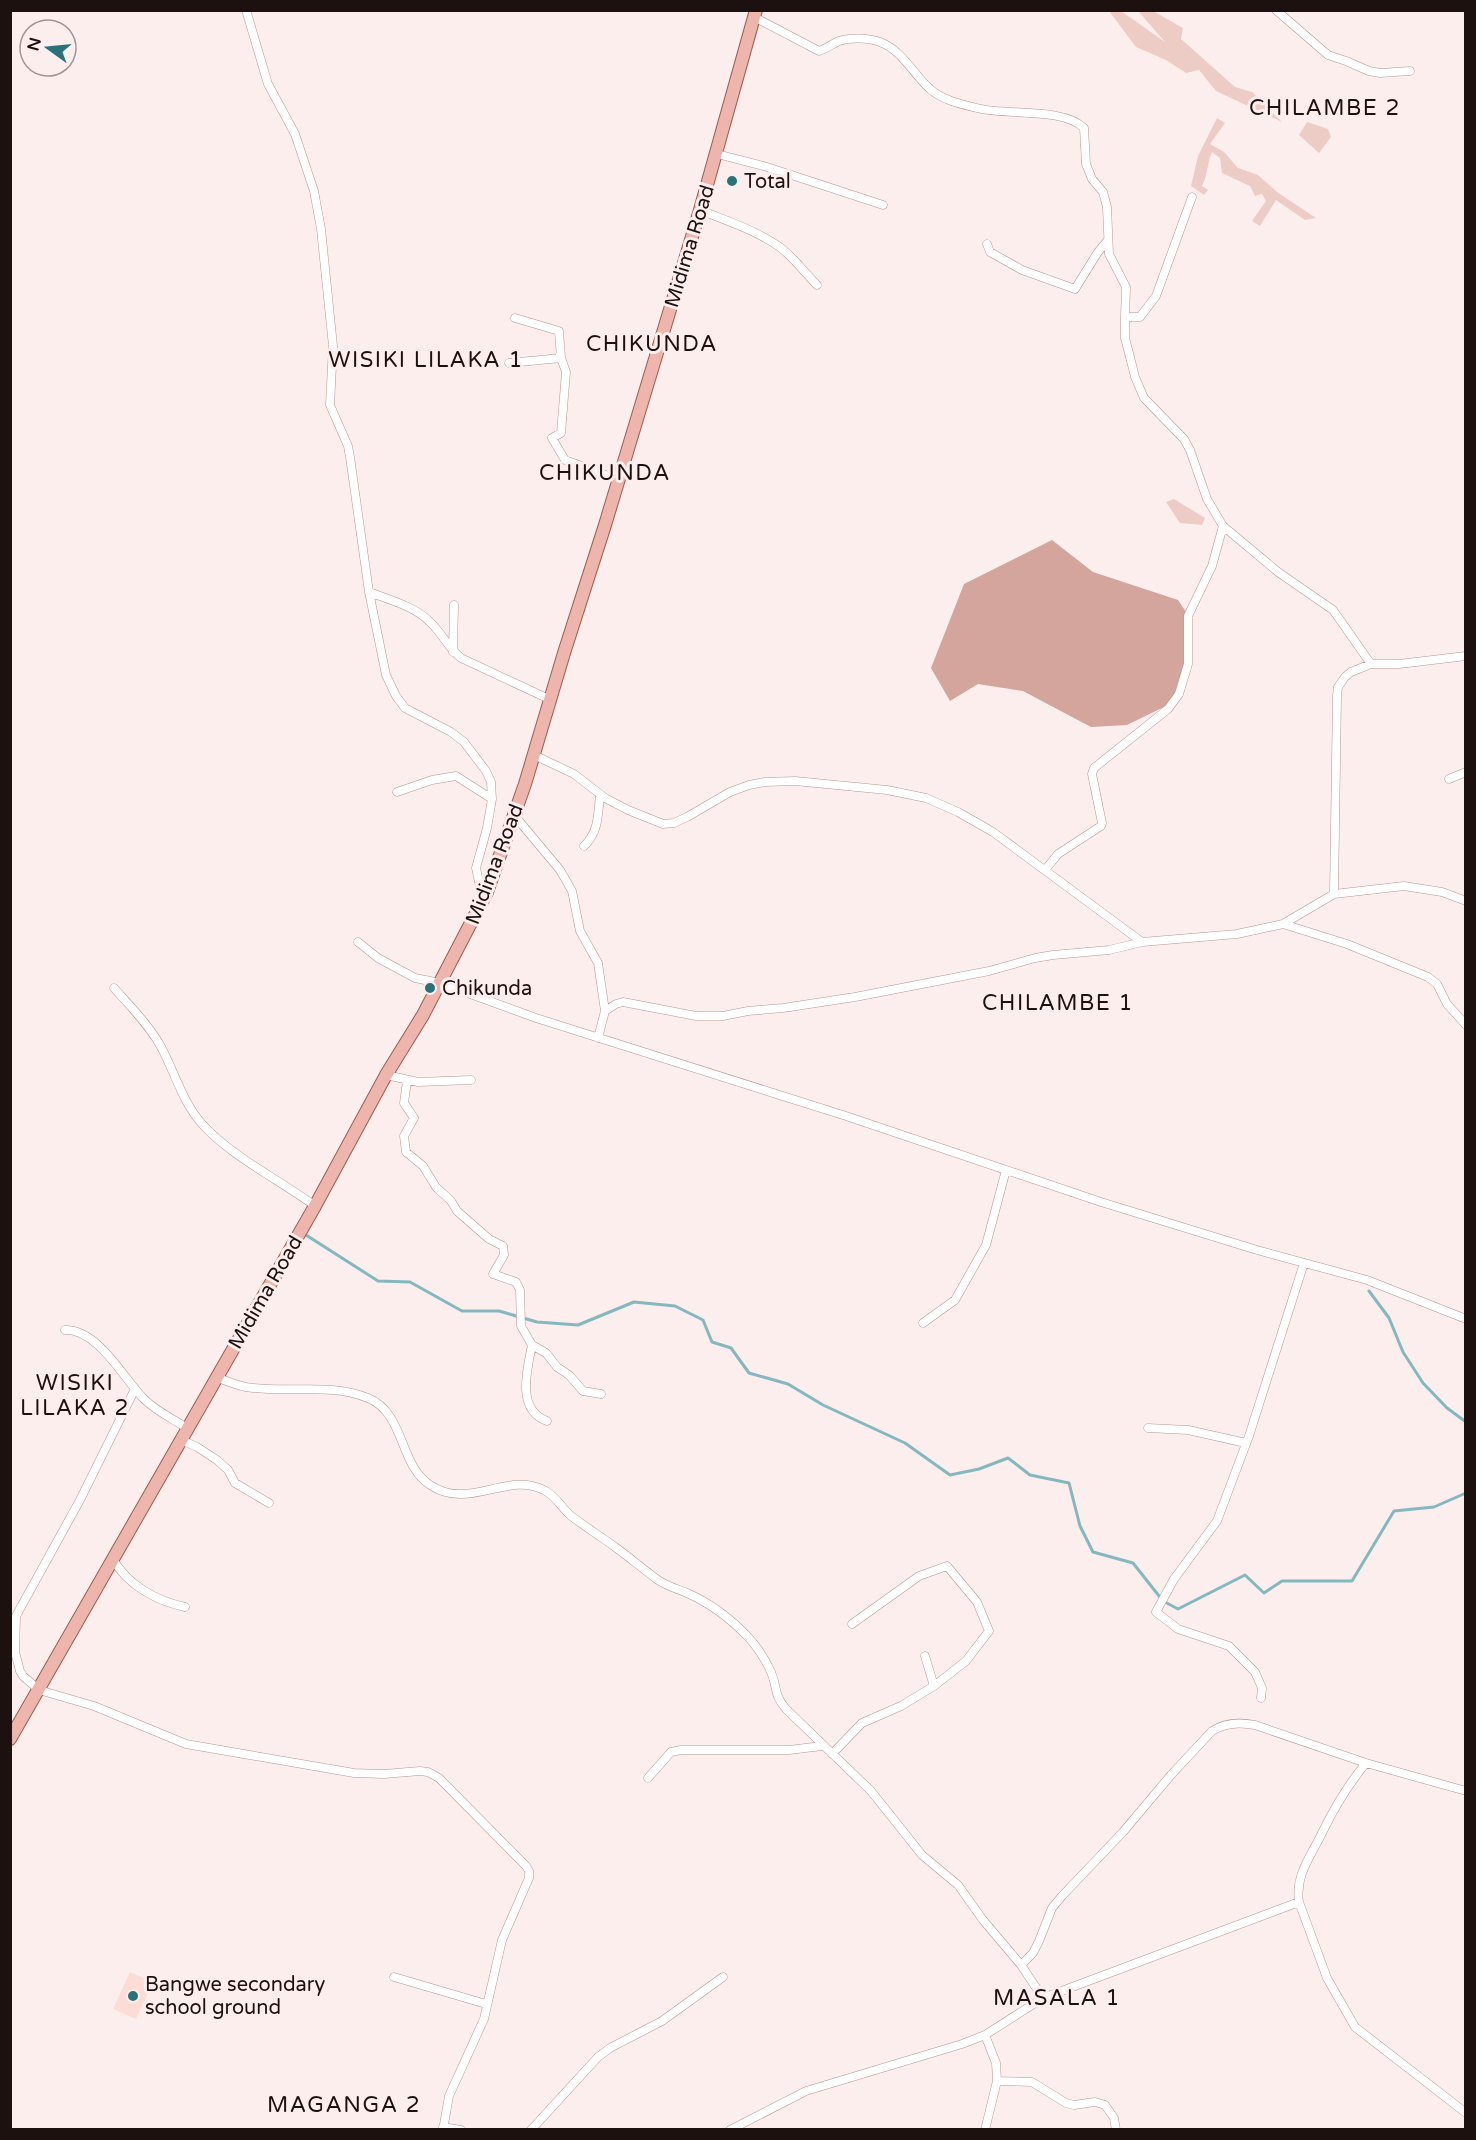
<svg xmlns="http://www.w3.org/2000/svg" width="1476" height="2140" viewBox="0 0 1476 2140" font-family="'Varela Round',sans-serif">
  <style>
    .built { fill: #fddcd6 }
    .green { fill: #edccc6 }
    .forest { fill: #d3a59d }
    .lines { fill: none; stroke-linecap: round; stroke-linejoin: round }
    .stream { stroke: #84b8bf; stroke-width: 3 }
    .street-casing { stroke: #b69792; stroke-width: 9 }
    .primary-casing { stroke: #9d5b51; stroke-width: 14 }
    .street { stroke: #fff; stroke-width: 8 }
    .primary { stroke: #eeb5ac; stroke-width: 12 }
    .poi-dot { fill: #29727a; stroke: #fceeec; stroke-width: 2 }
    .labels { text-anchor: middle; stroke-width: 6; stroke-linejoin: round; paint-order: stroke }
    .poi-label { font-size: 20px; fill: #1c110f; stroke: #fceeec; text-anchor: start }
    .street-label { font-size: 20px; fill: #1c110f; stroke: #fceeec }
    .quarter-label { font-size: 22px; letter-spacing: 1.5px; fill: #1c110f; stroke: #fceeec }
  </style>
  <rect width="100%" height="100%" fill="#fceeec"/>
  <path class="built" d="M130,1972L153,1982L136,2019L113,2009Z"/>
  <path class="green" d="M1109,11H1121L1165,42L1138,11H1153L1183,28L1181,39L1235,87L1252,92L1282,122L1216,91L1199,70L1186,73L1166,60L1136,47Z
    M1217,118L1225,123L1210,144L1224,152L1238,168L1258,175L1277,192L1316,218L1305,220L1276,200L1260,226L1252,221L1266,201L1262,194L1255,196L1250,186L1222,173L1220,158L1212,152C1207,163 1208,175 1202,186L1208,190L1204,195L1191,186L1198,156Z
    M1307,122L1328,129L1331,137L1319,153L1299,135Z
    M1174,499L1205,518L1202,525L1180,523L1166,502Z"/>
  <path class="forest" d="M1052,540L1093,572L1178,600L1186,612V665L1174,702L1127,725L1091,727L1023,691L978,684L950,701L931,668L964,584Z"/>
  <g class="lines">
    <path class="stream" d="M306,1235L378,1281L410,1282L462,1311H499L537,1322L578,1325L634,1302L675,1306L703,1320L712,1342L731,1348L749,1373L788,1384L823,1405L905,1443L950,1475L979,1469L1008,1458L1030,1475L1069,1483L1080,1526L1093,1552L1133,1563L1163,1601L1178,1609L1245,1575L1264,1593L1282,1581H1352L1394,1511L1434,1507L1466,1493
      M1369,1291L1389,1318L1403,1352L1423,1383L1447,1408L1466,1422"/>
    <defs>
      <path id="street" d="M246,10L268,84L295,134L314,191L321,229L333,346L330,405L348,446L350,457L369,592L386,675L396,696L405,708L451,732L464,742L486,771L491,782L492,799L487,828L476,868L479,882L487,892
        M1276,10L1328,55L1346,61L1369,71L1380,73L1410,71
        M754,17L819,51C826,49 832,44 839,41C851,37 869,38 880,42C902,50 914,75 930,89C942,100 961,104 977,108C1006,116 1063,107 1084,128L1086,164L1092,179L1103,192L1107,207L1109,254L1126,287L1125,317H1140L1156,296L1192,197
        M717,154L767,167L883,205
        M700,210C727,221 758,231 781,248C795,259 805,273 817,285
        M987,244L990,252L1022,270L1075,289L1098,252L1108,240
        M1125,317V338L1130,357L1135,377L1144,398L1184,439L1190,450L1207,499L1223,526L1278,572L1333,610L1371,664
        M560,355L566,372L561,433L552,438L565,460L619,480
        M509,363L561,358L559,331L515,318
        M369,592C390,600 414,606 430,622C442,633 448,648 461,658L551,700
        M453,652L454,605
        M534,755L574,774L605,798L628,810L663,824L674,823L687,817L730,792L749,785L765,782L795,781L887,790L926,798L958,812L993,832L1142,942
        M1449,779L1466,772
        M397,792L432,780L456,776L492,799
        M514,815L560,870L572,891L580,931L598,963L605,1011L598,1038
        M584,846C599,832 598,814 600,794
        M1045,870L1058,854L1101,826L1102,823L1092,774L1094,768L1168,709L1179,694L1188,664V616L1212,566L1223,526
        M1334,894L1337,696L1338,687L1345,677L1351,672L1371,664H1399L1466,656
        M1283,924L1347,944L1428,977L1437,984L1447,1004L1466,1025
        M358,942L378,958L415,978L440,983L536,1018L846,1116L1101,1202L1257,1250L1367,1280L1466,1319
        M114,988C130,1006 148,1024 160,1045C175,1072 182,1102 203,1125C231,1156 281,1181 315,1206
        M605,1011L616,1004L623,1002L696,1016H723L748,1011L783,1008L855,997L989,971L1035,958L1053,955L1109,950L1142,942L1237,934L1283,924L1334,894L1404,886L1442,892L1466,901
        M386,1075L418,1082L471,1080
        M407,1081L404,1103L414,1118L404,1136L406,1152L423,1166L436,1187L451,1201L457,1211L489,1239L503,1246L504,1255L493,1274L516,1282L520,1290L521,1326L532,1345L546,1353L557,1367L569,1375L583,1391L601,1394
        M923,1323L955,1300L986,1245L1006,1170
        M65,1330C98,1329 123,1378 144,1399C156,1411 173,1419 187,1428
        M532,1345C527,1370 516,1410 547,1421
        M216,1377C226,1381 236,1385 246,1387C286,1394 330,1382 368,1398C405,1413 399,1465 430,1485C469,1511 507,1471 544,1490C555,1495 561,1507 570,1515C584,1526 600,1536 615,1547C629,1557 643,1569 658,1580C667,1586 677,1589 687,1593C710,1603 732,1620 749,1638C758,1648 766,1661 771,1672C778,1688 773,1694 786,1709L871,1791L922,1855L958,1885L983,1920L1021,1965L1043,1998
        M135,1389L80,1500L16,1616L15,1652L20,1671L23,1676L39,1690L94,1706L186,1744L354,1773L384,1774L420,1771L428,1772L439,1778L526,1866L529,1871V1878L502,1940L484,2019L449,2096L443,2130
        M1148,1428L1188,1430L1246,1443
        M181,1440L197,1447L217,1460L228,1470L235,1483L269,1503
        M113,1559C127,1585 157,1601 185,1607
        M852,1624L919,1576L947,1566L977,1602L989,1631L966,1661L934,1686
        M1261,1698L1262,1688L1255,1672L1229,1646L1178,1629L1156,1612L1174,1579L1217,1521L1249,1436L1304,1263
        M832,1754L862,1723L901,1706L934,1686L925,1656
        M1366,1763C1347,1786 1335,1806 1322,1833C1311,1856 1295,1875 1299,1902L1327,1978L1355,2027L1466,2113
        M648,1778L671,1752L681,1750H789L822,1746
        M1021,1965L1033,1953L1039,1941L1052,1908L1062,1896L1123,1832L1171,1775L1212,1731C1226,1722 1240,1722 1255,1725L1366,1763L1466,1791
        M394,1977L486,2004
        M997,2081L1032,2082L1066,2103L1074,2105L1095,2102L1105,2105L1114,2118L1116,2130
        M443,2127L461,2130
        M531,2130L598,2057L610,2048L662,2021L723,1977
        M730,2130L806,2091L962,2044L985,2035L1043,1998L1299,1902
        M985,2130L997,2081L996,2063L985,2035"/>
      <path id="primary" d="M10,1739L315,1206L386,1075L423,1015L487,892L525,784L564,653L605,525L700,210L756,10"/>
    </defs>
    <use href="#street" class="street-casing"/>
    <use href="#primary" class="primary-casing"/>
    <use href="#street" class="street"/>
    <use href="#primary" class="primary"/>
  </g>
  <g class="poi-dot">
    <circle cx="732" cy="181" r="6"/>
    <circle cx="430" cy="988" r="6"/>
    <circle cx="133" cy="1996" r="6"/>
  </g>
  <g class="labels">
    <g class="poi-label">
      <text x="744" y="188">Total</text>
      <text x="442" y="995">Chikunda</text>
      <text x="145" y="1991">Bangwe secondary<tspan x="145" dy="23">school ground</tspan></text>
    </g>
    <g class="street-label">
      <text transform="translate(689 246) rotate(-73)" y="7">Midima Road</text>
      <text transform="translate(494 864) rotate(-69)" y="7">Midima Road</text>
      <text transform="translate(265 1292) rotate(-60)" y="7">Midima Road</text>
    </g>
    <g class="quarter-label">
      <text x="1325" y="115">CHILAMBE 2</text>
      <text x="652" y="351">CHIKUNDA</text>
      <text x="426" y="367">WISIKI LILAKA 1</text>
      <text x="605" y="480">CHIKUNDA</text>
      <text x="1058" y="1010">CHILAMBE 1</text>
      <text x="75" y="1390">WISIKI<tspan x="75" dy="25">LILAKA 2</tspan></text>
      <text x="1057" y="2005">MASALA 1</text>
      <text x="344" y="2112">MAGANGA 2</text>
    </g>
  </g>
  <rect width="1476" height="2140" fill="none" stroke="#1c110f" stroke-width="24"/>
  <g transform="translate(48 48) rotate(285)"><circle r="28" fill="#fceeec" stroke="#a29694" stroke-width="1.5"/>
  <path d="M0-4.5L10 22L0 15L-10 22Z" fill="#29727a"/>
  <text y="-9" font-size="16" font-weight="bold" text-anchor="middle" fill="#1c110f">N</text>
  </g>
</svg>
